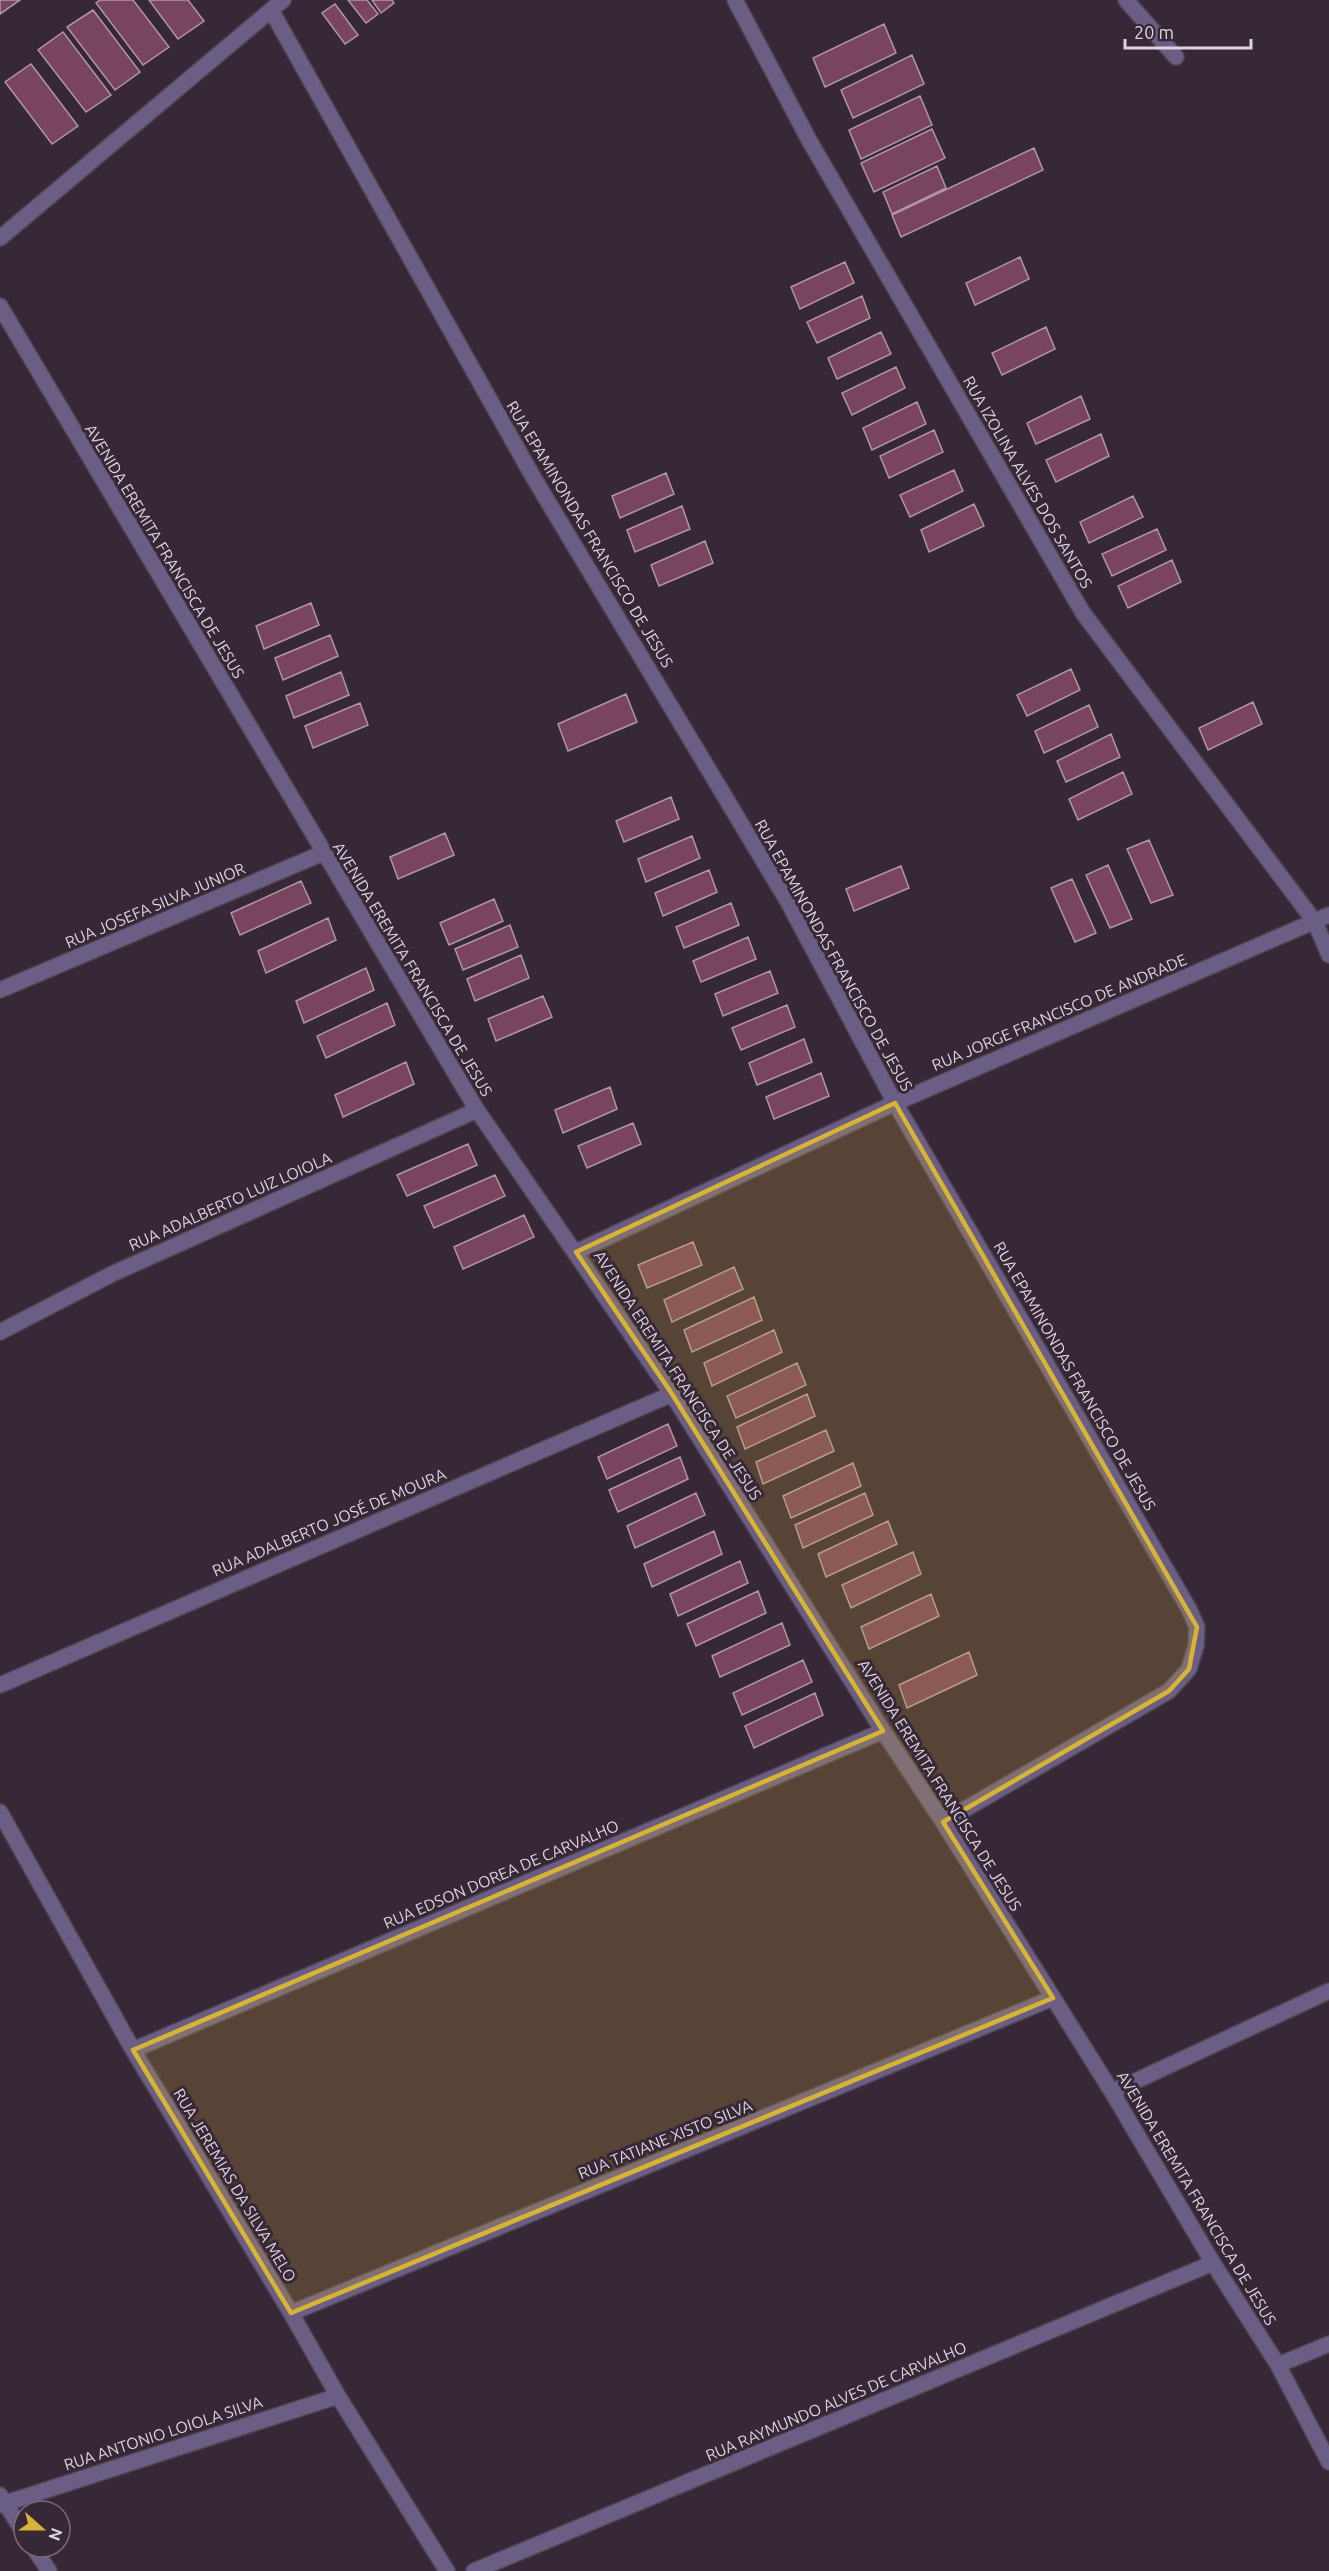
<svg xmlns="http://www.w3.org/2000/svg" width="1329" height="2571" viewBox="0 0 1329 2571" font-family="Ubuntu,sans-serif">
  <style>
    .building { fill: #79445e; stroke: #b197a2; stroke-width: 1.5 }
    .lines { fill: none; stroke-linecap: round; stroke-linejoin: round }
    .minor-casing { stroke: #524352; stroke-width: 18 }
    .minor { stroke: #6b5e85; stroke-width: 15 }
    .marked { fill: #d8b434; fill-opacity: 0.2; stroke: #d8b434; stroke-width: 4.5; stroke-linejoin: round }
    .labels { text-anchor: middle; stroke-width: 6; stroke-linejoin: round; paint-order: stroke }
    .street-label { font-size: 16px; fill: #ddd3dd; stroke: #372838 }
  </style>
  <rect width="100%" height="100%" fill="#372838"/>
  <path class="building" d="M0,0H20L0,14Z
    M100,0H133L169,47L143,65L96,3Z
    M149,0H188L204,21L178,39Z
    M348,0H367L378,14L366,23Z
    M372,0H392L394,3L381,13Z
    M335,4L358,35L345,44L322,13Z
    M93,10L140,72L115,90L67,27Z
    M884,24L896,53L825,87L813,58Z
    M63,32L111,95L86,112L38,50Z
    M912,55L924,84L853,118L841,90Z
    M31,64L78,126L52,144L5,82Z
    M920,96L932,125L861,159L849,130Z
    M932,129L945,158L874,192L861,163Z
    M1034,148L1043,170L901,237L892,215Z
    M937,166L946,188L892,214L883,192Z
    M1020,257L1029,279L975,305L966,283Z
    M845,262L854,283L800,309L791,287Z
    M862,296L870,318L817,343L807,322Z
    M1046,327L1055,349L1002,375L992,353Z
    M881,332L891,354L837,379L828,358Z
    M896,367L905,388L852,415L842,393Z
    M1081,396L1090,419L1036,444L1027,423Z
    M917,402L926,424L872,450L863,428Z
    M934,430L943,452L889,478L880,456Z
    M1101,434L1109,456L1056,482L1046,460Z
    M954,470L963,491L910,517L900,495Z
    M666,473L674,494L620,518L612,496Z
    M1133,496L1143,517L1089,543L1080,522Z
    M974,504L984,526L929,552L921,530Z
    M682,506L690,529L635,552L627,530Z
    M1157,529L1166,550L1112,576L1102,554Z
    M705,541L713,563L659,586L651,565Z
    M1172,560L1181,582L1128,608L1118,586Z
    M311,603L319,625L264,649L256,626Z
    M330,635L338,656L283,680L275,658Z
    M1071,669L1080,690L1027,716L1017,695Z
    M341,672L349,695L294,718L286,696Z
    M626,694L637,722L568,751L558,724Z
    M1253,702L1262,724L1208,750L1199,728Z
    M360,703L368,725L313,748L305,726Z
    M1089,705L1098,727L1044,753L1035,731Z
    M1111,734L1120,757L1066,782L1057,761Z
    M1123,772L1132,794L1078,820L1069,799Z
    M671,797L679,819L624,842L616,821Z
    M445,833L454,855L398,879L390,857Z
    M692,836L700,858L646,882L638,859Z
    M1149,840L1173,895L1151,903L1127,849Z
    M1108,865L1132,919L1110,928L1086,875Z
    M901,866L909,888L854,911L846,889Z
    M709,870L717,892L663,916L655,893Z
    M1072,879L1096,933L1075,942L1051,888Z
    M301,881L311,903L240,935L231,913Z
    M494,899L503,921L449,945L440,923Z
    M731,903L739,925L684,948L676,927Z
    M328,918L336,940L266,973L258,951Z
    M510,925L518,947L463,970L455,949Z
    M748,937L756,959L701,982L693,961Z
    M521,955L529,978L475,1001L467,979Z
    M366,968L374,990L304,1023L296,1001Z
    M770,971L778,993L723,1016L715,994Z
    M543,996L552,1017L496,1041L488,1019Z
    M387,1003L395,1025L326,1058L317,1036Z
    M787,1005L795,1027L741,1050L732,1028Z
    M804,1039L812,1062L757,1085L749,1063Z
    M406,1062L414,1084L343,1117L335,1095Z
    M821,1073L829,1096L774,1119L766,1097Z
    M610,1087L617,1109L563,1133L555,1110Z
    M633,1123L641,1144L587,1168L578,1146Z
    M468,1144L477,1165L407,1196L397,1175Z
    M495,1175L505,1196L434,1228L424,1206Z
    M524,1215L534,1237L463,1269L454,1247Z
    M693,1242L702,1265L647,1288L638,1265Z
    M734,1267L743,1289L672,1322L664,1300Z
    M754,1297L762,1320L692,1352L684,1330Z
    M774,1330L782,1352L712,1386L704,1363Z
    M797,1363L806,1385L736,1418L727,1396Z
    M807,1394L815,1416L745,1449L737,1427Z
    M668,1424L677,1446L607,1479L598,1457Z
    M826,1430L834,1451L763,1484L756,1462Z
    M680,1457L688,1479L618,1512L609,1490Z
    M853,1463L861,1486L791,1518L783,1496Z
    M696,1493L705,1515L635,1548L627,1526Z
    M865,1493L873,1515L803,1548L795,1525Z
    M888,1521L897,1544L826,1577L818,1554Z
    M714,1531L722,1554L652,1587L644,1564Z
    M913,1552L921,1574L851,1608L842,1585Z
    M740,1561L748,1583L678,1616L670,1594Z
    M758,1591L766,1613L696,1646L687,1624Z
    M931,1594L939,1616L869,1649L861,1627Z
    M782,1623L790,1645L720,1677L712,1656Z
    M969,1652L977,1675L907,1708L899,1685Z
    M803,1660L812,1682L742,1715L733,1693Z
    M815,1693L823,1715L754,1748L745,1726Z"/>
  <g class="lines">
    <defs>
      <path id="minor" d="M735,0L809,140L1083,613L1315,922L1329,955
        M1126,0L1176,57
        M271,10L532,475L788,902L895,1103L1189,1609L1197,1627L1196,1646L1189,1669L1169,1691L943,1822
        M0,238L283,0
        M0,306L477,1110L672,1394L883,1731L943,1822L1112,2092L1213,2263L1278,2365L1329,2462
        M0,990L323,853
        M576,1252L895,1103L1329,915
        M0,1332L112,1274L477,1110
        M0,1685L672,1394
        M0,1812L133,2050L291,2313L338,2396L447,2571
        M133,2050L883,1731
        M1112,2092L1329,1991
        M291,2313L1053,1998
        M1278,2365L1329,2344
        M0,2495L24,2533
        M0,2505L338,2396
        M33,2547L49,2571
        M474,2571L1213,2263"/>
    </defs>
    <use href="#minor" class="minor-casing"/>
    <use href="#minor" class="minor"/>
  </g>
  <path class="marked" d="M895,1103L1197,1627L1189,1669L1169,1691L943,1822L1053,1998L291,2313L133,2050L883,1731L672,1394L576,1252Z"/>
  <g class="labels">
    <g class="street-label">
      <text transform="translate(1028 482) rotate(60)" y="6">RUA IZOLINA ALVES DOS SANTOS</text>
      <text transform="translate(590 534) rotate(59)" y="6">RUA EPAMINONDAS FRANCISCO DE JESUS</text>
      <text transform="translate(165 551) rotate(59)" y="6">AVENIDA EREMITA FRANCISCA DE JESUS</text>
      <text transform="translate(155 905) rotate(-23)" y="6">RUA JOSEFA SILVA JUNIOR</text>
      <text transform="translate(834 955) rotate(61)" y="6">RUA EPAMINONDAS FRANCISCO DE JESUS</text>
      <text transform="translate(413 969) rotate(59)" y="6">AVENIDA EREMITA FRANCISCA DE JESUS</text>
      <text transform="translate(1059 1012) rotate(-23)" y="6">RUA JORGE FRANCISCO DE ANDRADE</text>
      <text transform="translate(230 1201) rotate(-24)" y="6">RUA ADALBERTO LUIZ LOIOLA</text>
      <text transform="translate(678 1375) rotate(57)" y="6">AVENIDA EREMITA FRANCISCA DE JESUS</text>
      <text transform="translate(1075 1376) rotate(60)" y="6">RUA EPAMINONDAS FRANCISCO DE JESUS</text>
      <text transform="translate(329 1522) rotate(-23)" y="6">RUA ADALBERTO JOSÉ DE MOURA</text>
      <text transform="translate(940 1785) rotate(58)" y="6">AVENIDA EREMITA FRANCISCA DE JESUS</text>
      <text transform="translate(501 1874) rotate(-23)" y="6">RUA EDSON DOREA DE CARVALHO</text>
      <text transform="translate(665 2139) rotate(-22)" y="6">RUA TATIANE XISTO SILVA</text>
      <text transform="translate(235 2185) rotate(59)" y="6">RUA JEREMIAS DA SILVA MELO</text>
      <text transform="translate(1197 2198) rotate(59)" y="6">AVENIDA EREMITA FRANCISCA DE JESUS</text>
      <text transform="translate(836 2401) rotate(-23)" y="6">RUA RAYMUNDO ALVES DE CARVALHO</text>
      <text transform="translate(163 2433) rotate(-18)" y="6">RUA ANTONIO LOIOLA SILVA</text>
    </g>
  </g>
  <g transform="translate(42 2529) rotate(111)"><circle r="28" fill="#372838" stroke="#796c7a" stroke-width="1.5"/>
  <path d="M0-4.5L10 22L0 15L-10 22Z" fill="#d8b434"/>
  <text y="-9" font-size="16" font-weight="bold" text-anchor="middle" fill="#ddd3dd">N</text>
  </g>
  <path d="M1125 39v9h126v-9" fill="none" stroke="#ddd3dd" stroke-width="3"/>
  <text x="1134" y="39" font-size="18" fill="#ddd3dd" stroke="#372838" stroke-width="4.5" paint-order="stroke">20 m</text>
</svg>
